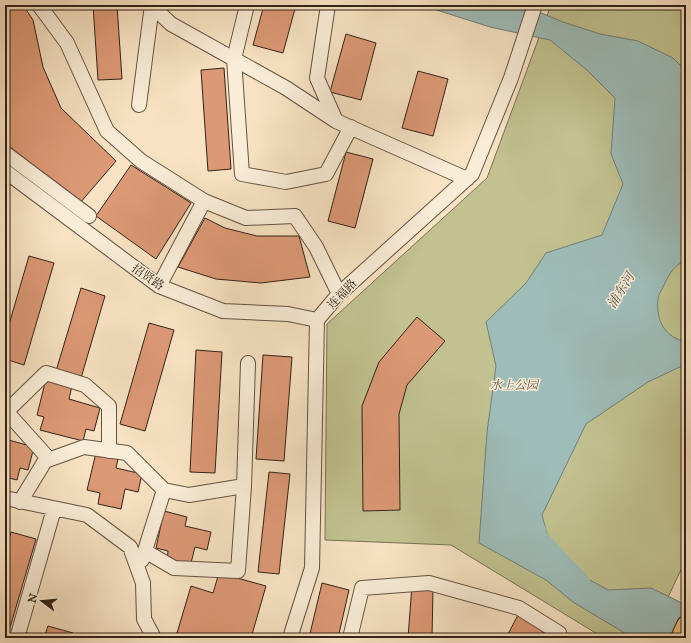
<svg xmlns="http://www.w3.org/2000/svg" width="691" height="643" viewBox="0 0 691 643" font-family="'IM FELL Great Primer','Noto Serif SC',serif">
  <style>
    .green { fill: #c1c290; stroke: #7a7254 }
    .water { fill: #9ebdb9; stroke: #737f78 }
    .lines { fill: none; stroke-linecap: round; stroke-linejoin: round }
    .river { stroke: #9ebdb9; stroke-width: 23 }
    .building { fill: #dc9975; stroke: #332217 }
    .minor-casing { stroke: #645242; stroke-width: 16 }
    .major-casing { stroke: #332217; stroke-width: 20 }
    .minor { stroke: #faedd8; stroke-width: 14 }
    .major { stroke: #ecc282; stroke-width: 18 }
    .labels { text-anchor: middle; stroke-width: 3; stroke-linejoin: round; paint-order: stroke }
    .street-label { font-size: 12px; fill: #332217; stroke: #faedd8 }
    .park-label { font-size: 12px; font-style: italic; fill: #5e523b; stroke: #faedd8 }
    .water-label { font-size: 13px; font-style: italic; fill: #535048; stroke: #faedd8 }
  </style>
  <rect width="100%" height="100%" fill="#f7e3c3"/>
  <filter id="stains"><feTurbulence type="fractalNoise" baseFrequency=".005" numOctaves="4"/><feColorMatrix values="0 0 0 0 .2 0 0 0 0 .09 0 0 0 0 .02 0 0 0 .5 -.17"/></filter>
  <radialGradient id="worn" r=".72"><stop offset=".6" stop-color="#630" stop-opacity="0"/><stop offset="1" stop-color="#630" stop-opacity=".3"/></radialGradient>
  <path class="green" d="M551,5L686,6V559L649,638H604L451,545L325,540L327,324L487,178Z"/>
  <path class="water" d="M421,5H522L563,22L600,34L638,41L673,58L686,71V261C675,264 670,273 665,283C663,288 658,294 658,300C656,321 665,337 686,342V364L648,382L586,424L542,515L554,560L608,590L651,588L686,605V638H633L573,602L546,580L479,543L487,432L496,366L486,322L526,283L546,253L602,235L623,184L611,154L615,98L587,70L550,40L490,27Z"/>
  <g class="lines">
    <path class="river" d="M535,532V537L580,585"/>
  </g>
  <path class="building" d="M5,5H23L33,20L43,67L61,108L116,161L80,203L5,143Z
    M93,5H117L122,79L98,80Z
    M264,5H296L283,53L253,45Z
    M346,34L376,43L361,100L330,92Z
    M224,68L231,169L208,171L201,70Z
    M418,71L448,79L433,136L402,128Z
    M346,152L373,159L355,228L328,221Z
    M131,165L191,203L156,259L96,216Z
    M205,218L225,228L257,236H299L310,277L261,283L216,279L178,267Z
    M29,256L54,263L24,365L5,359V338Z
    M81,288L105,296L81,378L56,371Z
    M417,317L445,341L407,385L399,414L400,510L363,511L362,406L379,362Z
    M149,323L174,330L145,431L120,424Z
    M196,350L222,352L215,473L190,472Z
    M263,355L292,357L284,461L256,459Z
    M46,379L72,386L69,399L100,408L94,431L86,429L83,441L40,430L44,417L37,415Z
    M5,439L34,447L28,470L20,468L17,480L5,477Z
    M96,453L118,459L116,468L142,474L138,492L125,489L121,509L98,504L100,493L87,490Z
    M269,472L290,474L279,574L258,572Z
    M164,511L187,517L185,526L211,532L207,550L195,547L190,567L167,562L168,551L156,548Z
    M11,532L36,539L7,638H5V552Z
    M219,573L266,586L251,638H193L177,633L191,586L213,593Z
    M322,583L349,590L338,638H309Z
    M412,585L433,589L432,638H408Z
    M519,613L546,628L540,638H506Z
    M48,626L73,633L71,638H44Z"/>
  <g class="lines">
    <defs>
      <path id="minor" d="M39,5L67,43L107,131L141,161L204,201L246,218L295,216L316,247L339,294
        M151,5L171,24L286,88L336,121
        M247,5L234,59L242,174L286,182L326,174L351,127
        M328,5L317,78L336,121L467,179
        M139,105L152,5
        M5,153L89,216
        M5,171L159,286L223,311L288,314L317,320
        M159,286L204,201
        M5,410L49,459
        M7,411L46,373L85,385L109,406V451
        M244,486L248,363
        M5,498L87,515L130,547L143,583L144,619L154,638
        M20,502L45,461L84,447L127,453L164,490L189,495L244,486L238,571L174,568L145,551
        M142,560L164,490
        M17,638L54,509
        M290,638L312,568L317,320L339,294L472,174L511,78L535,5
        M350,638L362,588L429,583L519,608L559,633L558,638"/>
      <path id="major" d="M680,638L686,625"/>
    </defs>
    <use href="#minor" class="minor-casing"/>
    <use href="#major" class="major-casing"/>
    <use href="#minor" class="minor"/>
    <use href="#major" class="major"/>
  </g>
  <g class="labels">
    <g class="street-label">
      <text transform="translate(148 277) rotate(34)" y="4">招贤路</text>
      <text transform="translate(342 294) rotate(-46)" y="4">连福路</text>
    </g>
    <g class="park-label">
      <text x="514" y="389">水上公园</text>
    </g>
    <g class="water-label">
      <text transform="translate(620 290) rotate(-58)" y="5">浦东河</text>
    </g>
  </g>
  <rect width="691" height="643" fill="none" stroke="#f7e3c3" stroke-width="20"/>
  <rect x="6" y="6" width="679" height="631" fill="none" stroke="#332217" stroke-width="2"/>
  <rect x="10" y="10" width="671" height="623" fill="none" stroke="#332217"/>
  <g transform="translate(42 601) rotate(286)" stroke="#faedd8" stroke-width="3" paint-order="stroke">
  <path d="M0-3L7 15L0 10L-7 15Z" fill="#332217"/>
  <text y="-6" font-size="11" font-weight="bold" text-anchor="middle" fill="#332217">N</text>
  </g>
  <rect width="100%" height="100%" filter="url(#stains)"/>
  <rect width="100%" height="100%" fill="url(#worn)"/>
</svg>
